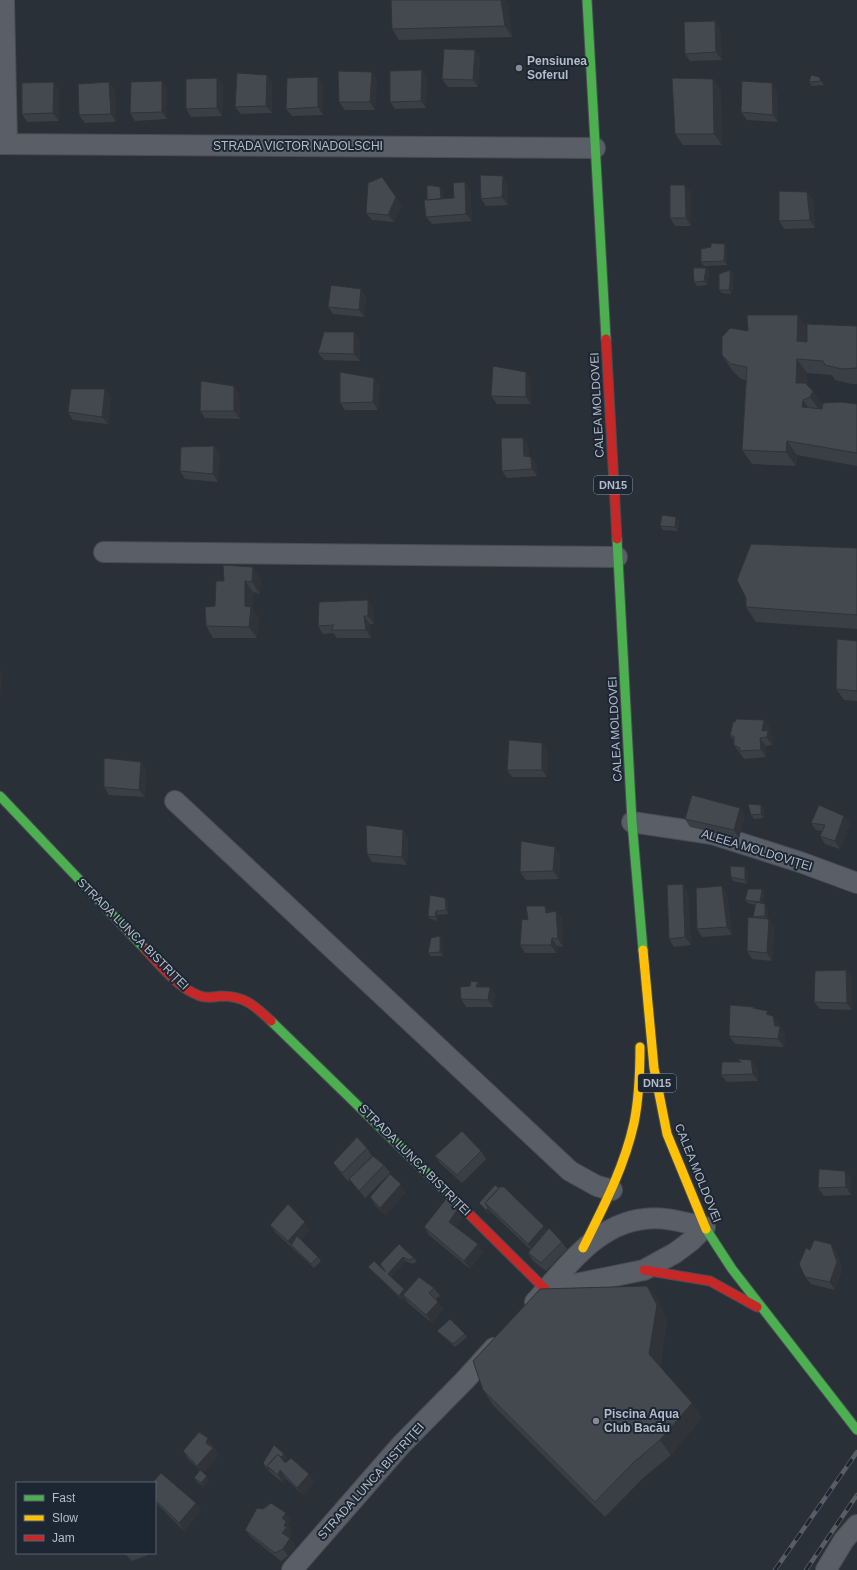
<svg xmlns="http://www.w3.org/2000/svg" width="857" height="1570" viewBox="0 0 857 1570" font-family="Helvetica,sans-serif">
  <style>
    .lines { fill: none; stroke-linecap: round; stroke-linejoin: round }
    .street-casing { stroke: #484c53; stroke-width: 22 }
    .fast-casing { stroke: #484c53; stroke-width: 11 }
    .slow-casing { stroke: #484c53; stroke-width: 11 }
    .jam-casing { stroke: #484c53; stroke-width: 11 }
    .street { stroke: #5a5e66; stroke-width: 20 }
    .fast { stroke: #4caf50; stroke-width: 9 }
    .slow { stroke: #ffc107; stroke-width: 9 }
    .jam { stroke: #c62828; stroke-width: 9 }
    .rail-casing { stroke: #595d64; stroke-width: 4.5 }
    .rail { stroke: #1d2633; stroke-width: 3; stroke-dasharray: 9; stroke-linecap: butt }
    .wall { fill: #3a3f45 }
    .shaded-wall { fill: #303338 }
    .building { fill: #444950; stroke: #303338 }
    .poi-dot { fill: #848b96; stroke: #1d2633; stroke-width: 1.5 }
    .labels { text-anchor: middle; stroke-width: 4; stroke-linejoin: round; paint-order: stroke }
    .shield { fill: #1d2633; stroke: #878f9c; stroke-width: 1 }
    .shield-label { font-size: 11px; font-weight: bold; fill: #b4bcc9 }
    .poi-label { font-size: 12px; font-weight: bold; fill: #b4bcc9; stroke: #1d2633; text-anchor: start }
    .street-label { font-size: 12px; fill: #b4bcc9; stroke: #1d2633 }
  </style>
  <rect width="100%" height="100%" fill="#2a3038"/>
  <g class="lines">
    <defs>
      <path id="street" d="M4,0L7,144
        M0,144L595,148
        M104,552L617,557
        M175,801L570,1171L597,1186L612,1190
        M632,822L712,834L800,862L857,883
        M546,1290L644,1270L675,1253L691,1241L705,1227
        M535,1302C565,1269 596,1224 644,1219C664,1216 686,1223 705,1227
        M292,1570L401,1445L465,1380L494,1348
        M826,1570L844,1540L857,1525"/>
      <path id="fast" d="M587,0L606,339
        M617,539L632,822L643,950
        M0,796L145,949
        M271,1021L462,1207
        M706,1229L732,1269L857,1430"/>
      <path id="slow" d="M643,950L654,1068L667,1134L706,1229
        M583,1248C603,1208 624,1168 634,1123C639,1098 640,1072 640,1047"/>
      <path id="jam" d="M606,339L617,539
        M145,949C160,965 178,988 200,996C206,998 215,997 221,996C245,996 255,1006 271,1021
        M462,1207L546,1290
        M644,1270L710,1281L757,1307"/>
    </defs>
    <use href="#street" class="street-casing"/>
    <use href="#fast" class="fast-casing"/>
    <use href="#slow" class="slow-casing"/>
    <use href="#jam" class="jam-casing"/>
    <use href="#street" class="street"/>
    <use href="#fast" class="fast"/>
    <use href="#slow" class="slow"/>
    <use href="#jam" class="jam"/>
    <defs>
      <path id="rail" d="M775,1570L857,1452
        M806,1570L857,1495"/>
    </defs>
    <use href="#rail" class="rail-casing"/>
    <use href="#rail" class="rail"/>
  </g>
  <path class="wall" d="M508,4L512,37L399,40L392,29Z
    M715,21L720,29L722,60L690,61L685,54Z
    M475,50L480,57L478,87H448L442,79Z
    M318,77L323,84V115L292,116L286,109Z
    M427,77L426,108L395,109L390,102Z
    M217,78L223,85L222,116L191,117L186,109Z
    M713,79L721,91L722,145H683L675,134Z
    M377,80L375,110H345L339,102Z
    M162,81L167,89V119L135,121L130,113Z
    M822,81L824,85L812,86L809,82Z
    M272,82V113L241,114L235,107Z
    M59,90V121L27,122L22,114Z
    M115,90L116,122L85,123L79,115Z
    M777,91L778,122L747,120L741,112Z
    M465,182L470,190L472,221L432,224L426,217L427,200L443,191V199L454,198Z
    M508,183V205L486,206L481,199Z
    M691,192V226H675L670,218Z
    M813,199L815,228L784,229L779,221Z
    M402,205L394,222L372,220L366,213Z
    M711,247L727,248V265L704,266L701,262Z
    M706,268L709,272L707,285L697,286L694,282Z
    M730,270L733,273V287L731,294L722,293L719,290Z
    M366,296L364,317L333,314L328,307Z
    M798,315L807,328L857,326V384H852L835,380L832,375L807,373V385L823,405L857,404V466L797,455L796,466L752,464L742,450L746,380L741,379L732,370L722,355L748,331Z
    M354,332L360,340V361L324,360L318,353Z
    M526,372L531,379V404H497L491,396Z
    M380,386L378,410H345L340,403Z
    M239,393L240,419L205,418L200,411Z
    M111,397L108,424L73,420L68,412Z
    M523,438L528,445L529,457L537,465V476L507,478L502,471Z
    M214,446L220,454L218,482L185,479L180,471Z
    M676,517L679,521L678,531L663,530L660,526Z
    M857,548V629L756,622L746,607Z
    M261,579L260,594L253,592V610L259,618L257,638H213L206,626L215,606L216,581Z
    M368,600L373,608L374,624H370L371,638H337L333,633L323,634L318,626Z
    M857,641V701L844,700L836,689Z
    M764,720L770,728L769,731L773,738L772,745L766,746V757L744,759L734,745V741L730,736L735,722Z
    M548,751L547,777H512L507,770Z
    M141,762L146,769L145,797L109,795L104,787Z
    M740,808L745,816L739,838L690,827L685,819Z
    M764,808V818L754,819L751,815Z
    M844,816L850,824L840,849L825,844L820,836L822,831L816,830L811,823Z
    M403,830L408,838L407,865L372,862L367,854Z
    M555,847L560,855L559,879L526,880L520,872Z
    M748,871L747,884L733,881L731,877Z
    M762,889L764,893L763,904H765L767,908L768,919H769L774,927L772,961L752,959L747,951L754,918L753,917L755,905L748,903L745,900Z
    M688,892L691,945L674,947L669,939Z
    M727,894L732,935L702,937L697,929Z
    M445,898L448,902V914L438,915V921L431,919L428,916Z
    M545,906L549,912L556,911L562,919L563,947L557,946L556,953H525L520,945L528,920Z
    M440,936L442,940L443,956H431L428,953Z
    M852,977V1010L820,1009L814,1002Z
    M478,982L482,987H490L495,995L493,1007H466L461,999L470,986Z
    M754,1007L756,1009L770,1015L773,1016L779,1023V1026H780L785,1034L784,1047L735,1044L729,1036Z
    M751,1060L757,1067L758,1081L727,1082L721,1075L740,1062Z
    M367,1148L372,1156L356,1173L384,1165L390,1173L365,1198L350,1179L348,1181L339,1171L333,1163Z
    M481,1151L486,1159L462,1183L440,1163L435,1156Z
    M845,1171L851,1179V1195L824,1196L818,1188Z
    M495,1185L544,1226L547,1231L562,1242L567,1249L546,1271L533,1261L528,1253L531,1250L491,1212L489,1214L479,1203Z
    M406,1192L386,1215L375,1205L370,1197Z
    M462,1217L456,1227L478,1244L483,1252L470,1269L429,1235L424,1227Z
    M270,1225L310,1229L301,1240L318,1257L321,1261L314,1268L276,1233Z
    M399,1244L414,1258L417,1262L412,1264L406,1261L391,1277L404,1289L406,1291L434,1288L440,1296L436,1299L443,1309L432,1323L408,1303L404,1297L402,1300L371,1270L368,1267L386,1272Z
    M810,1250L837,1252L842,1270L835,1290L811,1284L805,1277Z
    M647,1286L658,1300L667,1320L660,1366L702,1418L671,1455L643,1478L605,1517L493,1405L483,1390Z
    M437,1331L465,1334L467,1337L455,1347L440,1334Z
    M213,1445V1447L219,1455L203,1473L209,1480L204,1487L197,1482L194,1478L200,1470L188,1459L183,1451Z
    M287,1457L284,1461L285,1463L315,1482L303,1495L285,1478L283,1483L272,1474L265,1467L263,1463Z
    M155,1483L196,1503L201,1511L184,1531L155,1502Z
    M286,1513L291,1521L288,1524L291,1529L290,1532L292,1535L290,1538L295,1546L288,1556L281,1561L251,1537L245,1530Z
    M124,1553H148V1555L132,1561Z"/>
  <path class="shaded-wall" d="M501,0H505L508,4L512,37L505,26Z
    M715,21L720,29L722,60L716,52Z
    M475,50L480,57L478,87L473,80Z
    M422,70L427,77L426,108L421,101Z
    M372,72L377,80L375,110L370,102Z
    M267,75L272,82V113L266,106Z
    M318,77L323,84V115L318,107Z
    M217,78L223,85L222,116L217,108Z
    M713,79L721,91L722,145L714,134Z
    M162,81L167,89V119L162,112Z
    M54,82L59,90V121L53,113Z
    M109,82L115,90L116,122L111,114Z
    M772,83L777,91L778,122L773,115Z
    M503,176L508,183V205L502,197Z
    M465,182L470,190L472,221L466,214Z
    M685,185L691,192V226L686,218Z
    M440,187L443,191V206L441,203Z
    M807,192L813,199L815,228L810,220Z
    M396,197L402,205L394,222L388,215Z
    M725,244L727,248V265L724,261Z
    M706,268L709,272L707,285L704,281Z
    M730,270L733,273V287L731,294L729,290Z
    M361,289L366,296L364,317L359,310Z
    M798,315L808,329L807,356L797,341Z
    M354,332L360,340V361L354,354Z
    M797,359L807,373L806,398L796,383Z
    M526,372L531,379V404L526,397Z
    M374,378L380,386L378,410L373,402Z
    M234,386L239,393L240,419L234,411Z
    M105,389L111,397L108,424L102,417Z
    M813,391L823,406L821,412L810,397Z
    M803,400L814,415L802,407Z
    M523,438L528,445L529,463L524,456Z
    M787,441L797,455L796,466L786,452Z
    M214,446L220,454L218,482L213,474Z
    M531,457L537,465V476L532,469Z
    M676,517L679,521L678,531L675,527Z
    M253,567L261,579L260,594L252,582Z
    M245,581L253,592V610L259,618L257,638L249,627L245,606Z
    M368,600L373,608L374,624L368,616Z
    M364,616L370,624L371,638L366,630Z
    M0,670L3,673L0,698Z
    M764,720L770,728L769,731L773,738L772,745L762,731Z
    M760,738L766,746V757L761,750Z
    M542,743L548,751L547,777L542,770Z
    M141,762L146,769L145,797L139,790Z
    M761,805L764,808V818L761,814Z
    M740,808L745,816L739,838L734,830Z
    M844,816L850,824L840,849L835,841Z
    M403,830L408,838L407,865L402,857Z
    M555,847L560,855L559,879L553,871Z
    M745,867L748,871L747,884L745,880Z
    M683,884L688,892L691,945L685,937Z
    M722,886L727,894L732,935L727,927Z
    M762,889L764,893L762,906L760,902Z
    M445,898L448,902V914L446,910Z
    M765,904L767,908L768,920L765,916Z
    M545,906L550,914L546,913Z
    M436,911L438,915V921L435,917Z
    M556,911L562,919L563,947L558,939Z
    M769,919L774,927L772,961L767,953Z
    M440,936L442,940L443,956L440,952Z
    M552,938L557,946L556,953L551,945Z
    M846,970L852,977V1010L847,1003Z
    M478,982L484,990L476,987Z
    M490,987L495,995L493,1007L488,1000Z
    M773,1016L779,1023L780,1030V1026L785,1034L784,1047L778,1039L775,1026Z
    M751,1060L757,1067L758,1081L753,1074Z
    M845,1171L851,1179V1195L846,1187Z
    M401,1184L406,1192L386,1215L380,1208Z
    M488,1208L491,1212L489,1214L486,1210Z
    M457,1210L462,1217L455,1229L449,1222Z
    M305,1222L310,1229L294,1248L291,1245L288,1241Z
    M544,1226L549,1234L533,1252L528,1244Z
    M478,1244L483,1252L470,1269L464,1261Z
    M831,1244L837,1252L842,1270L835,1290L830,1282Z
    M403,1257L406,1261L390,1278L388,1274Z
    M647,1286L658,1300L667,1320L659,1369L649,1354Z
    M404,1289L407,1292L403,1295L404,1297L402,1300L399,1296Z
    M438,1302L443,1309L432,1323L426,1315Z
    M692,1403L702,1418L671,1455L660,1440Z
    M208,1438L213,1445L211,1450L213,1448L219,1455L203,1473L197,1466Z
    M284,1454L287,1457L274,1472L270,1469Z
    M280,1470L285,1478L283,1483L278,1475Z
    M309,1474L315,1482L303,1495L297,1488Z
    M207,1476L209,1480L204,1487L201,1483Z
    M196,1503L201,1511L184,1531L179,1523Z
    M286,1513L291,1521L288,1524L291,1529L290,1532L292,1535L288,1541L282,1533L284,1526L282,1518Z
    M290,1538L295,1546L288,1556L283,1549Z"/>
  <path class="building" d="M391,0H501L505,26L392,29Z
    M715,21L716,52L685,54L684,22Z
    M444,49L475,50L473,80L442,79Z
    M422,70L421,101L390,102V71Z
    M338,71L372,72L370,102H339Z
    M237,73L267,75L266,106L235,107Z
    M811,75L819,77L821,81L809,82Z
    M318,77V107L286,109L287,78Z
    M217,78V108L186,109V79Z
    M672,78L713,79L714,134H675Z
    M162,81V112L130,113L131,82Z
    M742,81L772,83L773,115L741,112Z
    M54,82L53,113L22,114V83Z
    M109,82L111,114L79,115L78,84Z
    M480,175L503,176L502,197L481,199Z
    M382,177L396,197L388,215L366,213L368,183Z
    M465,182L466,214L426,217L424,200L454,198L453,183Z
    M427,185L440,187L441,199L427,200Z
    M670,185H685L686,218H670Z
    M779,191L807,192L810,220L779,221Z
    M711,243L725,244L724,261L701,262V249L711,247Z
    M693,268H706L704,281L694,282Z
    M730,270V283L729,290H719V274Z
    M331,285L361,289L359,310L328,307Z
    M747,315H798L797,341L807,342V324L857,326V368L842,369L825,365L823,361L797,359L796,383H805L813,391L810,397L803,400L802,407L822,409L823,403L841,402L857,404V453L787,441L786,452L742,450L747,367L731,364L722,355V337L730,328L748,331Z
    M324,332H354V354L318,353Z
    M493,366L526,372V397L491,396Z
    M340,372L374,378L373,402L340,403Z
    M201,381L234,386V411H200Z
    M71,389H105L102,417L68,412Z
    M501,438H523L524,456L531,457L532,469L502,471Z
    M214,446L213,474L180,471L181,447Z
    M662,515L676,517L675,527L660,526Z
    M751,544L857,548V615L746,607V598L737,580Z
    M223,565L253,567L252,582L245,581V606L251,607L249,627L206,626L205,607L215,606L216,581H224Z
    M368,600V616H364L366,630H331L334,625L318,626L319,602Z
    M837,639L857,641V691L836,689Z
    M736,719L764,720L762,731L768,730L767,737L760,738L761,750L739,751L740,748L734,745V736H730L733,722H735Z
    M509,740L542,743V770H507Z
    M104,758L141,762L139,790L104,787Z
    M692,795L740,808L734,830L685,819Z
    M748,804L761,805V814L751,815Z
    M819,805L844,816L835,841L820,836L825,825L811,823Z
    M366,825L403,830L402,857L367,854Z
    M521,841L555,847L553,871L520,872Z
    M730,866L745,867V880L731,877Z
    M683,884L685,937L669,939L667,885Z
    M722,886L727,927L697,929L696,888Z
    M748,889H762L760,902L745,900Z
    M430,895L445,898L446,910L436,911L435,917L428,916Z
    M756,902L765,904V916L753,917Z
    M526,906H545L546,913L556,911L558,939L552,938L551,945H520L522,919L528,920Z
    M748,917L769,919L767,953L747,951Z
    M440,936V952L428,953L431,938Z
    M846,970L847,1003L814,1002L815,971Z
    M471,981L478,982L476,987H490L488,1000L461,999L460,987L470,986Z
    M730,1005L754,1007L753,1008L768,1011L766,1014L773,1016L775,1026H780L778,1039L729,1036Z
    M738,1059L751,1060L753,1074L721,1075L722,1062H741Z
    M462,1131L481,1151L457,1175L435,1156Z
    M357,1137L367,1148L342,1173L333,1163Z
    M373,1156L384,1165L359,1191L349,1179Z
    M819,1169L845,1171L846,1187L818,1188Z
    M390,1174L401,1184L380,1208L370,1197Z
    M495,1185L499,1188L485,1203L488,1208L486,1210L479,1203Z
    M500,1187H504L544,1226L528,1244L485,1203Z
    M446,1199L457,1210L449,1222L478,1244L464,1261L424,1227Z
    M288,1204L305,1222L288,1241L270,1225Z
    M549,1228L562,1242L541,1263L528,1253Z
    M297,1236L318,1257L311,1264L291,1245Z
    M814,1240L831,1244L837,1262L830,1282L805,1277L799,1264L806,1248L810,1250Z
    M399,1244L414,1258L409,1260L403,1257L388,1274L404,1289L399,1296L368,1267L374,1261L386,1272L380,1264Z
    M419,1277L434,1288L429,1293L438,1302L426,1315L403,1295Z
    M647,1286L657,1305L649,1354L692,1403L660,1440L633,1463L595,1502L483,1390L473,1361L540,1289Z
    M450,1319L465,1334L453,1344L437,1331Z
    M199,1432L208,1438L206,1443L213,1448L197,1466L183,1451Z
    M274,1445L284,1454L281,1457L278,1454L267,1466L269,1470L263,1463Z
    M278,1454L285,1463L291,1458L309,1474L297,1488L280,1470L278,1475L267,1466Z
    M200,1470L207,1476L201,1483L194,1478Z
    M161,1473L196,1503L179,1523L155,1500V1483H152Z
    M271,1503L286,1513L282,1518L286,1521L284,1526L287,1527L282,1533L290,1538L283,1549L275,1553L245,1530L257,1508L263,1509Z"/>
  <g class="poi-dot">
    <circle cx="519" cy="68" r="4"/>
    <circle cx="596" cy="1421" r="4"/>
  </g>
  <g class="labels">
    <g class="shield">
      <rect x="594" y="476" width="38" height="18" rx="3"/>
      <rect x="638" y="1074" width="38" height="18" rx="3"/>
    </g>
    <g class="shield-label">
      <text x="613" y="489">DN15</text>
      <text x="657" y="1087">DN15</text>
    </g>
    <g class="poi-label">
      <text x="527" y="65">Pensiunea<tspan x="527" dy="14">Soferul</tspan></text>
      <text x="604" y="1418">Piscina Aqua<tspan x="604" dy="14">Club Bacău</tspan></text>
    </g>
    <g class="street-label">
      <text x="298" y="150">STRADA VICTOR NADOLSCHI</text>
      <text transform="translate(597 405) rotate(-93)" y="4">CALEA MOLDOVEI</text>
      <text transform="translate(615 729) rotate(-93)" y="4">CALEA MOLDOVEI</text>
      <text transform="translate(757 850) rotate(17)" y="4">ALEEA MOLDOVIȚEI</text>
      <text transform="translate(133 934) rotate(45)" y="4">STRADA LUNCA BISTRIȚEI</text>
      <text transform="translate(415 1160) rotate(45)" y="4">STRADA LUNCA BISTRIȚEI</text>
      <text transform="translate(698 1173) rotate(68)" y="4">CALEA MOLDOVEI</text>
      <text transform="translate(371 1481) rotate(-48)" y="4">STRADA LUNCA BISTRIȚEI</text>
    </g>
  </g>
  <rect x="16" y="1482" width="140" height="72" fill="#1d2633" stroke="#59626f"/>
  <rect x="24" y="1495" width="20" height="6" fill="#4caf50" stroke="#59626f"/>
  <text x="52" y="1502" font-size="12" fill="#b4bcc9">Fast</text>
  <rect x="24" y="1515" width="20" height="6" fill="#ffc107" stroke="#59626f"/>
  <text x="52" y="1522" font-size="12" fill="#b4bcc9">Slow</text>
  <rect x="24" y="1535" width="20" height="6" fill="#c62828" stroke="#59626f"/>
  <text x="52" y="1542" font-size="12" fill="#b4bcc9">Jam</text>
</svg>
